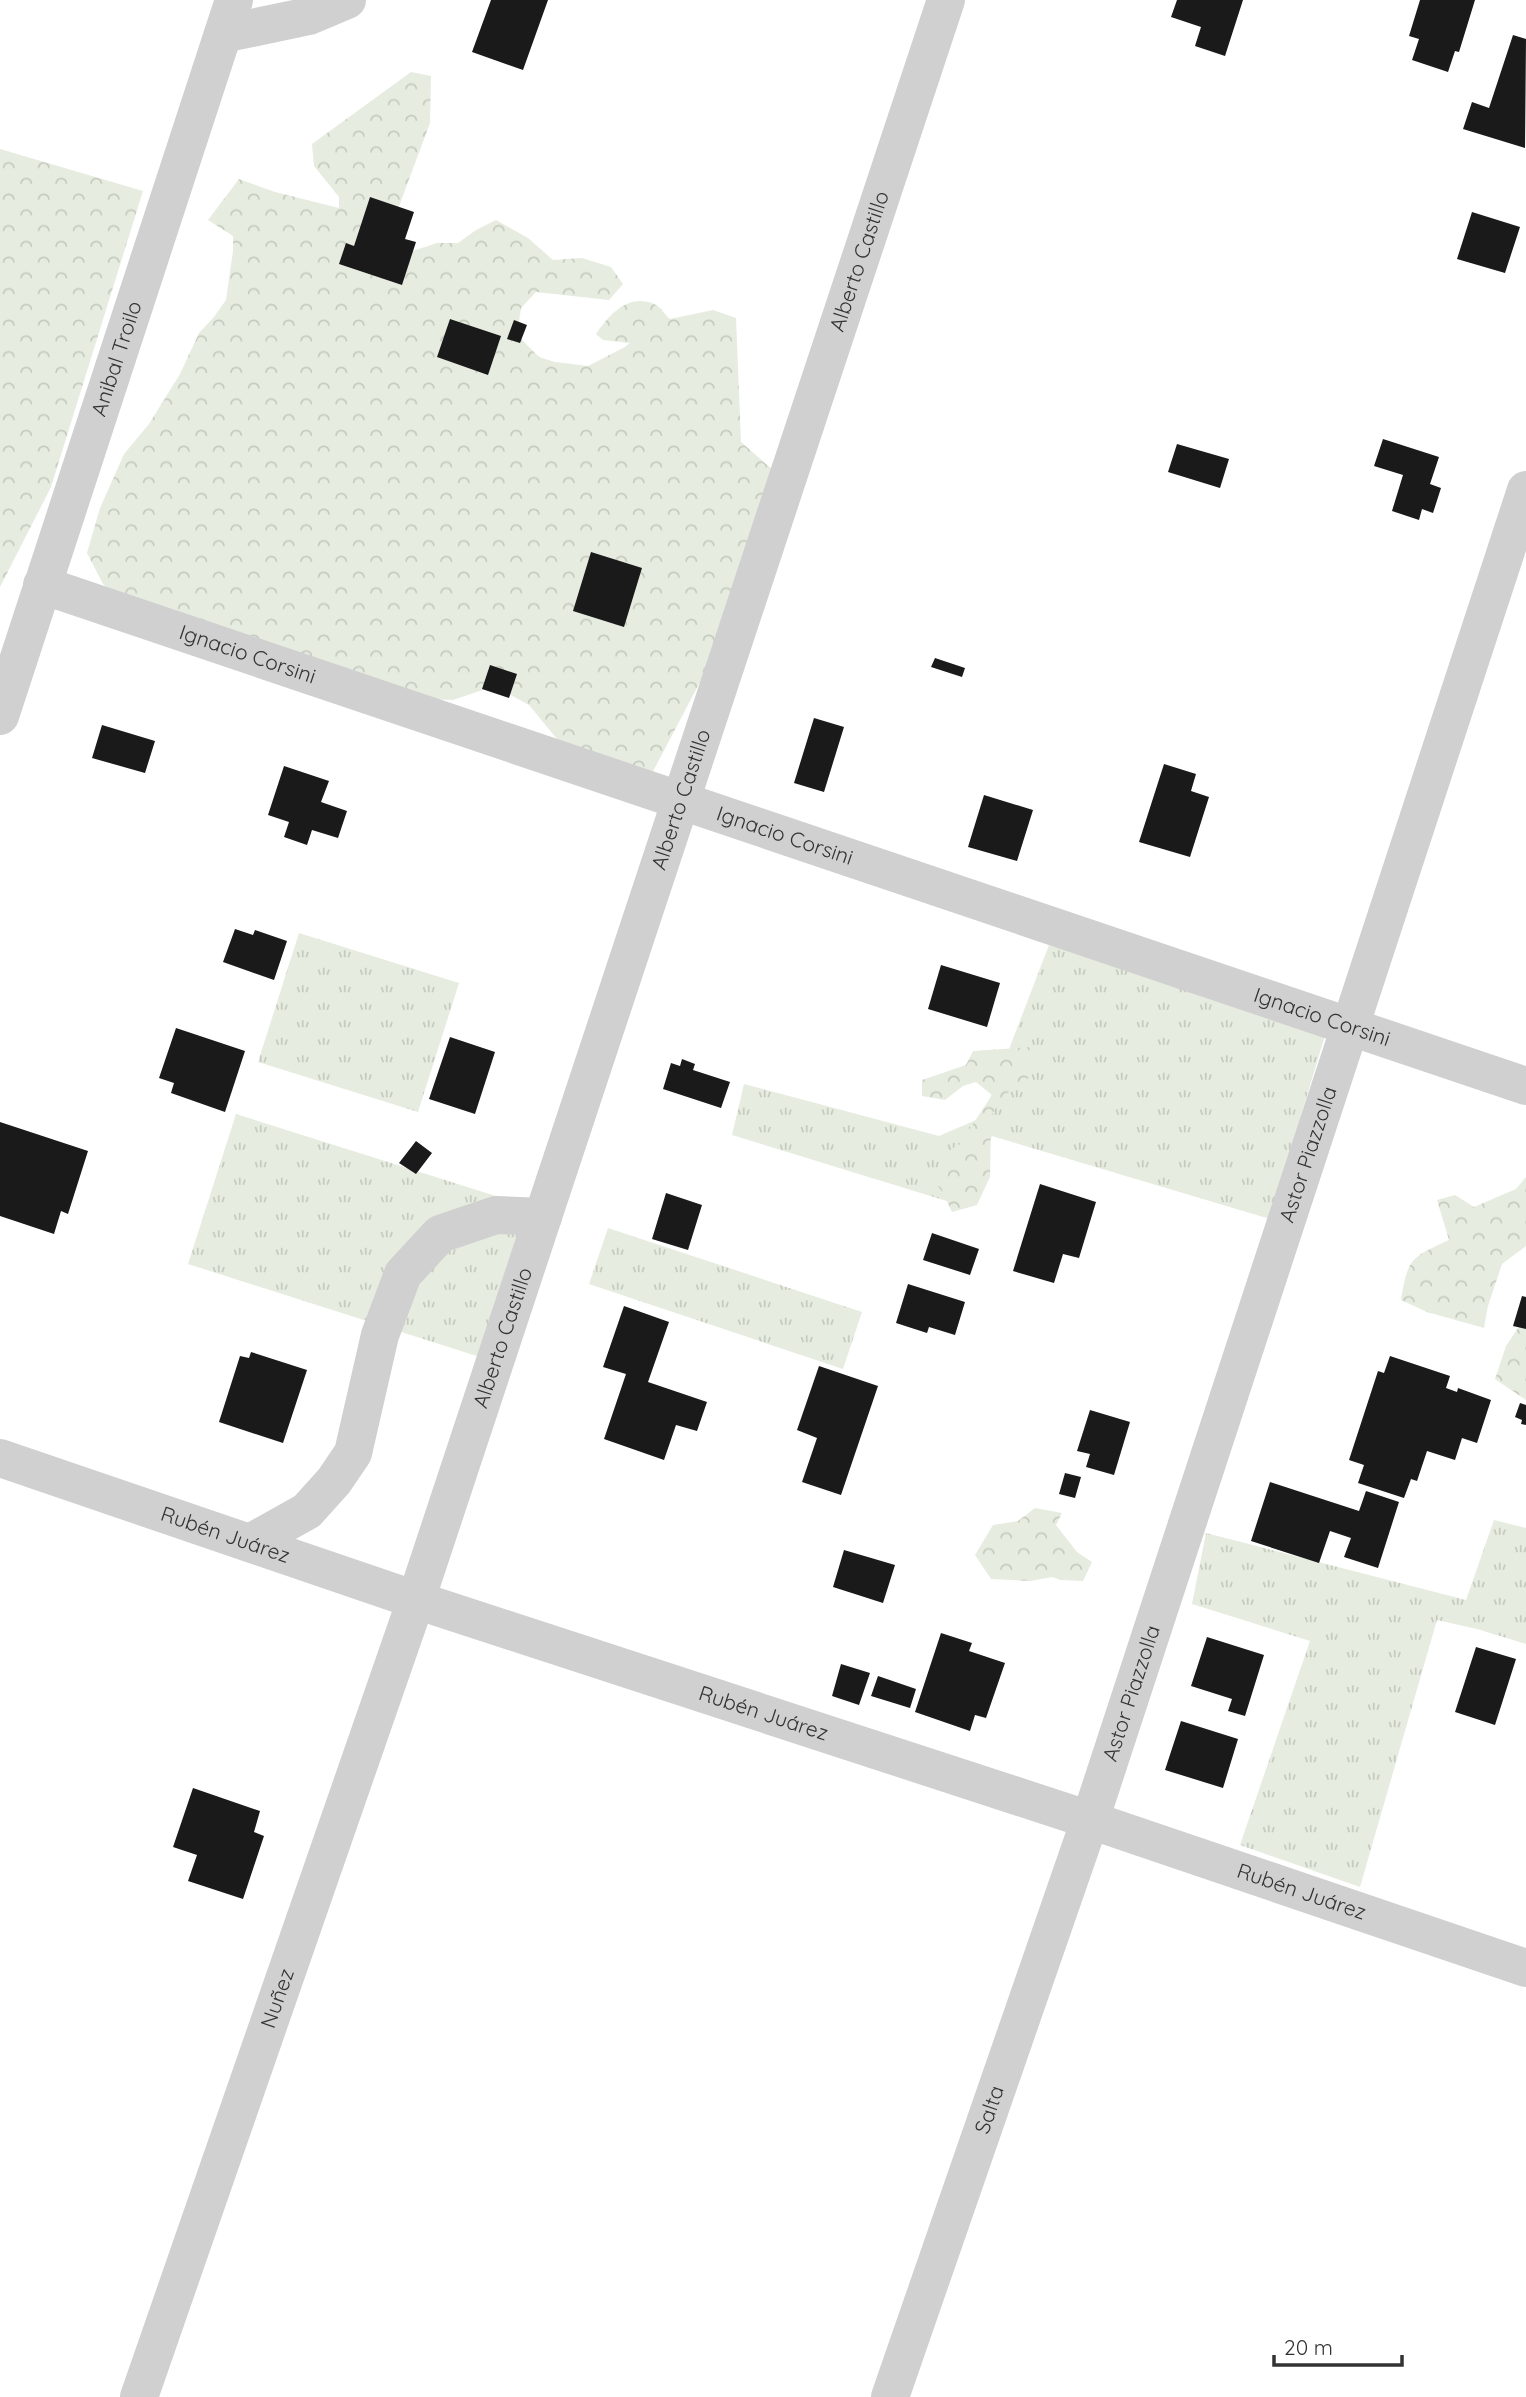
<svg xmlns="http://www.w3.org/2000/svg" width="1526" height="2397" viewBox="0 0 1526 2397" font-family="Quicksand,sans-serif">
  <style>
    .grass { fill: url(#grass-tufts) }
    .forest { fill: url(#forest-crowns) }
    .building { fill: #1a1a1a }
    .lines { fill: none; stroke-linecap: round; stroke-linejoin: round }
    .minor { stroke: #d0d0d0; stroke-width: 38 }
    .labels { text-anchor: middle; stroke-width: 7; stroke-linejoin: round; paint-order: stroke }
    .street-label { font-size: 21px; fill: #333; stroke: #fff }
  </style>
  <defs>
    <pattern id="grass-tufts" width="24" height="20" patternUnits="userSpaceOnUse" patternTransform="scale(1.75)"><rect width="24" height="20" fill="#e6ecdf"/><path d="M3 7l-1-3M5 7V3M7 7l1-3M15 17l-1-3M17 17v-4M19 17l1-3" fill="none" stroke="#c6cbc0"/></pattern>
    <pattern id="forest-crowns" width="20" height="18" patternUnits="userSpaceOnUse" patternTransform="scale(1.75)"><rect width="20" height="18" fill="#e6ecdf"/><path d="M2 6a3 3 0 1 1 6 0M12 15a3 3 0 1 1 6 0" fill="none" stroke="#c6cbc0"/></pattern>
  </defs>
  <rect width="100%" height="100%" fill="#fff"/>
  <path class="grass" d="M299,933L459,983L418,1112L258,1062Z
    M1049,945L1326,1032L1270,1219L992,1136L963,1206L732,1135L744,1084L939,1136L983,1117Z
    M236,1114L531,1207L483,1358L188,1264Z
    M608,1228L862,1312L843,1369L589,1284Z
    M1494,1520L1526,1528V1644L1477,1629L1437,1620L1360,1887L1240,1845L1310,1641L1192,1604L1206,1533L1466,1600Z"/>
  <path class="forest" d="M411,72L431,76L430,123L395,217L407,253L437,243H458L476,230L496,220L528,238L553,260L582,258L611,267L623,284L609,300L536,292L521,308L517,335L539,357L555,362L588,366L625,347L630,343L603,340L596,334C609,315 628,293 654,304C660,306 665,315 670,319L713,310L736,318L741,442L773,470L729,627L649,779L557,739L529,705L494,686L453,700L426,699L139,618L103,584L87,553L100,508L124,454L149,424L180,374L199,333L214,317L226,300L233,251V236L208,220L239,179L275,192L339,208V197L314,166L312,144Z
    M0,149L143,191L51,487L0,587Z
    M1032,1047L1030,1077L1003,1096L991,1116L990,1177L977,1205L952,1212L943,1193L935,1182L946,1155L963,1139L992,1095L976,1082L963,1086L945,1100L922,1096V1080L966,1065L973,1051Z
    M1526,1177V1246L1502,1264L1488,1306L1484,1328L1427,1312L1401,1300C1408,1257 1411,1258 1449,1240L1437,1200L1455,1195L1474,1207L1516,1189Z
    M1526,1316V1400L1495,1379L1506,1346Z
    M1035,1508L1062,1513L1056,1525L1077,1552L1092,1562L1083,1581L1061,1580L1052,1577L1031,1581L991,1579L975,1555L993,1525L1018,1521Z"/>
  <path class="building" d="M491,0H548L523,70L472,52Z
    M1177,0H1243L1225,56L1195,46L1201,27L1171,17Z
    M1420,0H1475L1459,52L1455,51L1448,72L1412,60L1419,39L1409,36Z
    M1513,35L1526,39L1525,148L1463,129L1472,102L1489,108Z
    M370,197L414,212L405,239L416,242L402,285L339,264L346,243L354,246Z
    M1472,212L1520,227L1505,273L1457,259Z
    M450,319L501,336L488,375L437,357Z
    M514,320L527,325L520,343L507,339Z
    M1383,439L1439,457L1430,484L1441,488L1433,513L1422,509L1419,520L1392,511L1403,475L1374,466Z
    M1177,444L1229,459L1220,488L1168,472Z
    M591,552L642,568L624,627L573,611Z
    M935,658L965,668L962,677L931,667Z
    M490,665L517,674L509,698L482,689Z
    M814,718L844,727L824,792L794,783Z
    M102,725L155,741L145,773L92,758Z
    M1164,764L1196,774L1191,791L1209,797L1190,857L1139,842Z
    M284,766L329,781L321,802L347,811L338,838L312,830L307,845L284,837L289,822L268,815Z
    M984,795L1033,810L1017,861L968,847Z
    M235,929L253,935L255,930L287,941L274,980L223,962Z
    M941,965L1000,983L987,1027L928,1009Z
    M176,1028L245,1051L225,1112L171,1093L174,1083L159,1078Z
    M450,1037L495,1052L475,1114L429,1099Z
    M682,1059L695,1064L693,1070L730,1082L721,1108L663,1089L671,1063L680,1066Z
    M0,1122L88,1151L68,1214L61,1211L54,1234L0,1216Z
    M416,1141L432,1153L416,1174L399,1163Z
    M1040,1184L1096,1202L1079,1258L1063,1254L1054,1283L1013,1271Z
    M666,1193L702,1205L688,1250L652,1239Z
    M932,1233L979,1249L970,1275L923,1260Z
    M908,1284L965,1302L955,1335L929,1327L927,1333L896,1323Z
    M1522,1296L1526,1297V1329L1513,1326Z
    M624,1306L669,1322L648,1382L707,1402L697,1431L676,1425L664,1460L604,1439L626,1374L603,1367Z
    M251,1352L307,1370L283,1443L219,1422L240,1356L249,1358Z
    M1390,1356L1450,1376L1446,1388L1457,1392L1458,1388L1491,1400L1477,1443L1462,1438L1455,1460L1427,1451L1417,1481L1411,1479L1404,1498L1358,1483L1364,1465L1349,1460L1378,1371L1384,1373Z
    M819,1366L878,1386L841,1495L802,1482L817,1438L797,1430Z
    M1520,1403L1526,1405V1425L1521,1424L1522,1420L1515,1417Z
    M1090,1410L1130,1422L1114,1475L1086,1467L1090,1454L1077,1451Z
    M1065,1473L1081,1477L1075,1498L1059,1494Z
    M1270,1482L1359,1511L1366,1491L1399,1502L1378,1568L1344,1557L1351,1538L1330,1531L1319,1563L1251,1541Z
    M844,1550L895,1565L883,1603L833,1587Z
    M941,1633L972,1643L969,1651L1005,1663L986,1718L975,1715L970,1731L915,1712Z
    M1207,1637L1264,1655L1245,1716L1228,1711L1232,1699L1191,1686Z
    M1476,1647L1516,1659L1495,1725L1455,1712Z
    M841,1664L870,1673L859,1705L832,1696Z
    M878,1676L916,1689L910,1708L871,1696Z
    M1181,1721L1238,1739L1223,1788L1165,1770Z
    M193,1788L260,1811L254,1832L264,1836L243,1899L188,1881L197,1855L173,1847Z"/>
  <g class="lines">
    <g class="minor">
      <path d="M223,34L309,16L347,0"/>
      <path id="s1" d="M42,585L1526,1086"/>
      <path id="s2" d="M0,716L234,0"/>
      <path id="s3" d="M0,1458L416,1600L1090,1820L1526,1968"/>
      <path d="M250,1543L307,1511L334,1481L353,1453L380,1335L403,1274L440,1234L496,1215L543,1217"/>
      <path id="s4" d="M139,2397L416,1600L946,0"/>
      <path id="s5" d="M890,2397L1090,1820L1526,490"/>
    </g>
  </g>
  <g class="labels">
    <g class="street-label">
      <text dy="7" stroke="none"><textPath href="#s4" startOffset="2254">Alberto Castillo</textPath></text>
      <text dy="7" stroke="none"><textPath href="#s2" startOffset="376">Anibal Troilo</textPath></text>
      <text dy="7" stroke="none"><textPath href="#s1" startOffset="217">Ignacio Corsini</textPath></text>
      <text dy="7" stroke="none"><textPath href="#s4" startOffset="1687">Alberto Castillo</textPath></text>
      <text dy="7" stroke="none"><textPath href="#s1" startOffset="784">Ignacio Corsini</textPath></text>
      <text dy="7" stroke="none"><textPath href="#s1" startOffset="1351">Ignacio Corsini</textPath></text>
      <text dy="7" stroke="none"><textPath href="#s5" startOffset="1311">Astor Piazzolla</textPath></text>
      <text dy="7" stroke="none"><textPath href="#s4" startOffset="1120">Alberto Castillo</textPath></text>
      <text dy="7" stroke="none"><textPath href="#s3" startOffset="238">Rubén Juárez</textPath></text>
      <text dy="7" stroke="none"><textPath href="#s5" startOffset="744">Astor Piazzolla</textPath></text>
      <text dy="7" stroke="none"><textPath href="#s3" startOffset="805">Rubén Juárez</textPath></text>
      <text dy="7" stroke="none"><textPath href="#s3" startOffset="1372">Rubén Juárez</textPath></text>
      <text dy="7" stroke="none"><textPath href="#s4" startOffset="422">Nuñez</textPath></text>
      <text dy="7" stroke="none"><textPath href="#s5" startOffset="304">Salta</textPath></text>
    </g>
  </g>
  <path d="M1274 2355v10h128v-10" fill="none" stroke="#333333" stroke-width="3.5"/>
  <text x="1284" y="2355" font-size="21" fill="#333333" stroke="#ffffff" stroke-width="5" paint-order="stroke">20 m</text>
</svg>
